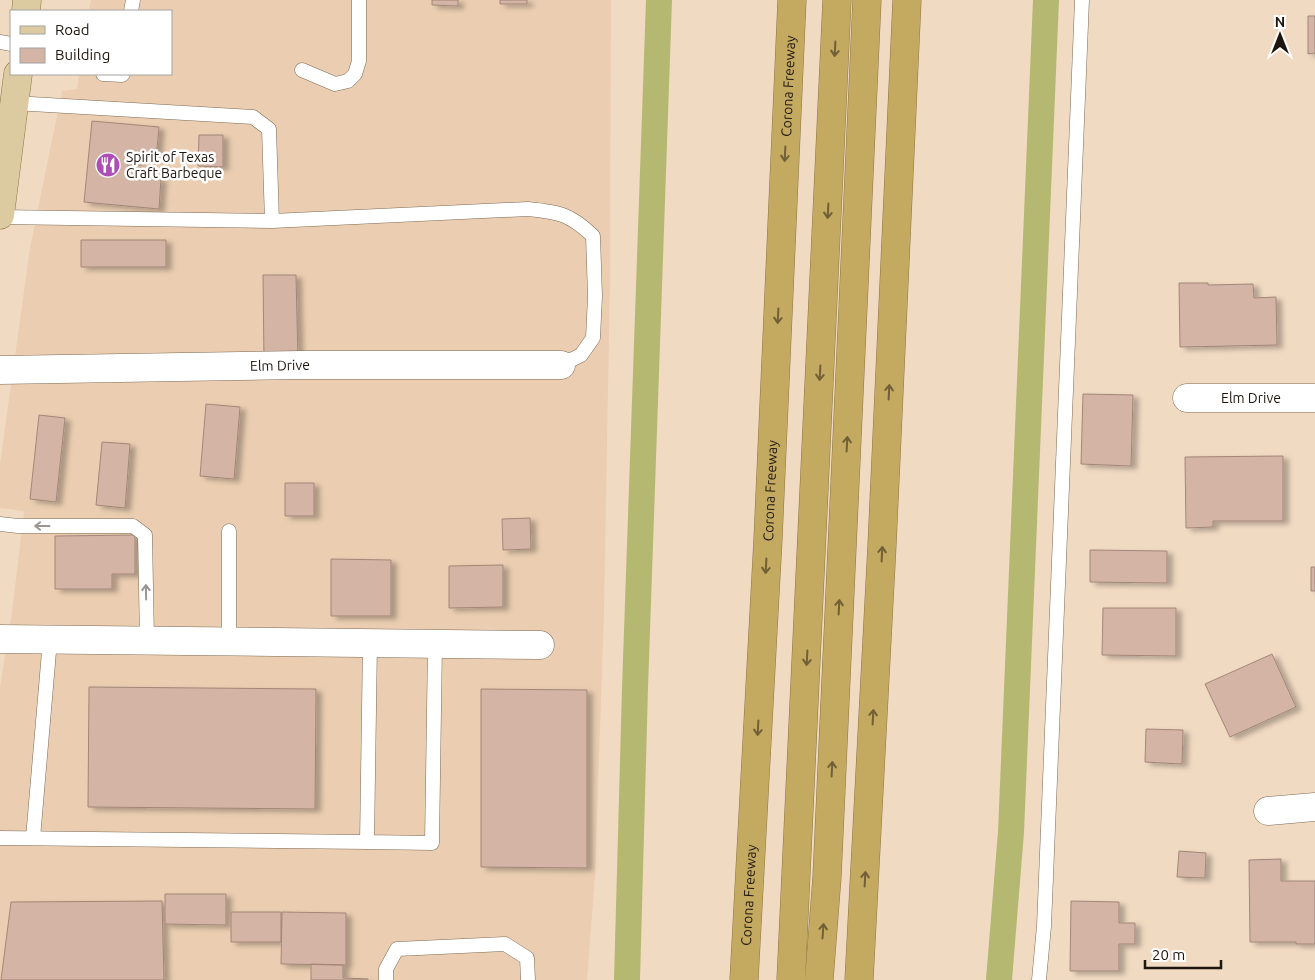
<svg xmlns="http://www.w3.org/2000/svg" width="1315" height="980" viewBox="0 0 1315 980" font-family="Ubuntu,sans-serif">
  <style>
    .built { fill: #ebceb1 }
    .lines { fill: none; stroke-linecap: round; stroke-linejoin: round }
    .canal { stroke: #b5b871; stroke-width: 26 }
    .building { fill: #d3b4a5; stroke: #a38678; filter: url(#shadow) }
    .lane-casing { stroke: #7e6a54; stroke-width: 15 }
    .street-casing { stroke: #7e6a54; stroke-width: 29 }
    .primary-casing { stroke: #8a7643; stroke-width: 29 }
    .highway-casing { stroke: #8a7643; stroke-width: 29 }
    .lane { stroke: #fff; stroke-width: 14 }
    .street { stroke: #fff; stroke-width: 28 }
    .primary { stroke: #dccba0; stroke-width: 28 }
    .highway { stroke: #c4a960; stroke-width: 28 }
    .oneway { stroke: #716037 }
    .oneway2 { stroke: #9a9693 }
    .labels { text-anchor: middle; stroke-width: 5; stroke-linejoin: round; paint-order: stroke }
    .street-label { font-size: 14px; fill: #1e160e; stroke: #fff }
    .poi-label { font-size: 14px; fill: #1e160e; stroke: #fff; text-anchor: start }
  </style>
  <defs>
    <filter id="shadow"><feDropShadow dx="5.5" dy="3" stdDeviation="2.5" flood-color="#0004"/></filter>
  </defs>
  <rect width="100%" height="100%" fill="#f1dac2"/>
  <path class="built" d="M91,0H611L610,278L604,613L595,876L587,980H0V687L12,612L24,511L0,508V464L30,248L62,91L77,89L79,74H171V11H89Z"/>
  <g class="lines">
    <path class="canal" d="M627,980L635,688L659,0
      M999,980L1011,832L1046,0"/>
  </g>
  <path class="building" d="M432,0H458V6L432,5Z
    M500,0H527V4H500Z
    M1308,16H1315V53L1308,54Z
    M92,121L159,127L156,159L140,157V163L128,162V167L140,168V176L161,178L159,209L84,202Z
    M199,135H223V167L198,166Z
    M81,240H166V267H81Z
    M263,275H296L298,363H264Z
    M1179,283H1208V285L1253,284L1254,298L1276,297L1277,345L1180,347Z
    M1083,394L1133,395L1131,466L1081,464Z
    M206,404L240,407L234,479L200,476Z
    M39,415L65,418L56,502L30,499Z
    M102,442L130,444L125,508L96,505Z
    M1283,456V521H1213V527L1186,528L1185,457Z
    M285,483H314V516H285Z
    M530,518L531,549L503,550L502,519Z
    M135,535V574H112V589H55V536Z
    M1090,550L1167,551V583L1090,582Z
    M331,559L391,560V616H331Z
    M503,565V607L449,608V566Z
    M1311,567H1315V591H1311Z
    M1103,608H1176V656L1102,655Z
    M1272,654L1296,707L1230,737L1205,684Z
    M89,687L316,689L315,809L88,807Z
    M481,689L587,690V868L481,867Z
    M1146,729L1183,730L1182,764L1145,762Z
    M1179,851L1206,853L1205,878L1177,877Z
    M1281,859V881H1315V944H1296V942H1250L1249,860Z
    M165,894H226V925L165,924Z
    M162,901L164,980H1L11,902Z
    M1071,901L1119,902V923H1135V944H1119V971H1070Z
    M231,912H281V942H231Z
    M282,912L346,913V965L281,964Z
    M311,964L343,965V978L368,979V980H311Z"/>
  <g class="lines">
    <defs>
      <path id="lane" d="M131,11L133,0
        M0,42L11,44
        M302,70L335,84L348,81L355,74L359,61V0
        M103,74L122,75L123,74
        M0,217L272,221L269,129L253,117L14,103
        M272,221L528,209C559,212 570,214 593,236L595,296L593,338L581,355L561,365
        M0,524L18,526H133L145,535L147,640
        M229,531V642
        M0,838L367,842L370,643
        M33,838L50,640
        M367,842L432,843L435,645
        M386,980V969L397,949L505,944L527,958L528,980
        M1039,980L1044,926L1082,0"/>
      <g id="street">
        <path id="s1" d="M0,370L300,365H561"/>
        <path id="s2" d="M1187,398H1315"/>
        <path d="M0,639L540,645"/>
        <path d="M1268,811L1315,807"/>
      </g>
      <path id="primary" d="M26,11L27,0
        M0,215L18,74"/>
      <g id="highway">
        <path id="s3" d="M744,980L768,539L792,0"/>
        <path d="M791,980L837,0"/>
        <path d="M819,980L827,877L867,0"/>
        <path d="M859,980L882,545L907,0"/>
      </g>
    </defs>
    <use href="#lane" class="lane-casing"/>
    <use href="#street" class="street-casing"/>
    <use href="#primary" class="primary-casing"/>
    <use href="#highway" class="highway-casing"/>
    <use href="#lane" class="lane"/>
    <use href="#street" class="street"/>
    <use href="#primary" class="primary"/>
    <use href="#highway" class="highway"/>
  </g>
  <defs><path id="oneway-shaft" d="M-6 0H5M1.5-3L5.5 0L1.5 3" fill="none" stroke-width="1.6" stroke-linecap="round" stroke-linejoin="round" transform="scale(1.25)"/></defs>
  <g class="oneway">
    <use href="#oneway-shaft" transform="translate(835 49) rotate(93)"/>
    <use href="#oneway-shaft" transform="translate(785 154) rotate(93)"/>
    <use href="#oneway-shaft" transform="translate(828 211) rotate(93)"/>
    <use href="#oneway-shaft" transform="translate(778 316) rotate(93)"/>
    <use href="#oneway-shaft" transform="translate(820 373) rotate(93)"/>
    <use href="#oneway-shaft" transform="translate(889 392) rotate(-87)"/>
    <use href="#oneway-shaft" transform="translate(847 444) rotate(-87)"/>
    <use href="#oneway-shaft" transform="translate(882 554) rotate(-87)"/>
    <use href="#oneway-shaft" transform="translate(766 566) rotate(93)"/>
    <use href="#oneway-shaft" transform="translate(839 607) rotate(-87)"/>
    <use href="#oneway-shaft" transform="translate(807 658) rotate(93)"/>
    <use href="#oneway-shaft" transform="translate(873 717) rotate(-87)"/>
    <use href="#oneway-shaft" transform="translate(758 728) rotate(93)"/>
    <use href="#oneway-shaft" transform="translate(832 769) rotate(-87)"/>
    <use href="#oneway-shaft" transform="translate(865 879) rotate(-87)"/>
    <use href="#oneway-shaft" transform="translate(823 931) rotate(-86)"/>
  </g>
  <g class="oneway2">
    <use href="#oneway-shaft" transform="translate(42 526) rotate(180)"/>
    <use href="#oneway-shaft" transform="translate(146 592) rotate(-91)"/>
  </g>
  <defs>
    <symbol id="restaurant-disc" viewBox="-11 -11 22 22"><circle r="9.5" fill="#ad4eb7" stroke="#fff"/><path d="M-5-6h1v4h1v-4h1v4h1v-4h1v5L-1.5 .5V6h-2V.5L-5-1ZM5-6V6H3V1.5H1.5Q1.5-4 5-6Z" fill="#fff"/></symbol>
  </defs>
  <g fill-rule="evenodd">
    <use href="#restaurant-disc" x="94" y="151" width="28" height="28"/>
  </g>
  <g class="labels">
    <g class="street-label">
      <text dy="5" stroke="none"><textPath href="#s3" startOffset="895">Corona Freeway</textPath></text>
      <text dy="5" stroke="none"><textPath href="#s1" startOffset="280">Elm Drive</textPath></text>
      <text dy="5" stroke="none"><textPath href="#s2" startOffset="64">Elm Drive</textPath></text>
      <text dy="5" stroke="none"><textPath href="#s3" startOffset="490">Corona Freeway</textPath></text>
      <text dy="5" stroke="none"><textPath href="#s3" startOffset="85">Corona Freeway</textPath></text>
    </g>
    <g class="poi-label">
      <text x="126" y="162">Spirit of Texas<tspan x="126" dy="16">Craft Barbeque</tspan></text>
    </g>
  </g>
  <rect x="10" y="10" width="162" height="65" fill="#ffffff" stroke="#a5a29f"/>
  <rect x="20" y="26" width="25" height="8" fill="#dccba0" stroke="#a5a29f"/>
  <text x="55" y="35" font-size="15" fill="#1e160e">Road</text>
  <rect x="20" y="48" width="25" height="15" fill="#d3b4a5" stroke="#a5a29f"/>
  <text x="55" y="60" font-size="15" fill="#1e160e">Building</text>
  <g transform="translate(1280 35)" stroke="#ffffff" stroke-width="4" paint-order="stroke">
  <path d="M0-4L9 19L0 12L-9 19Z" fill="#1e160e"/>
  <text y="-8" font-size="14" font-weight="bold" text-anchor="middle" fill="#1e160e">N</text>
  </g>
  <path d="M1145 960v8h76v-8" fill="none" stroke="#1e160e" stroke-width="2.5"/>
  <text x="1152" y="960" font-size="15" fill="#1e160e" stroke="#ffffff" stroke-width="4" paint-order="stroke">20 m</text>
</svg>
